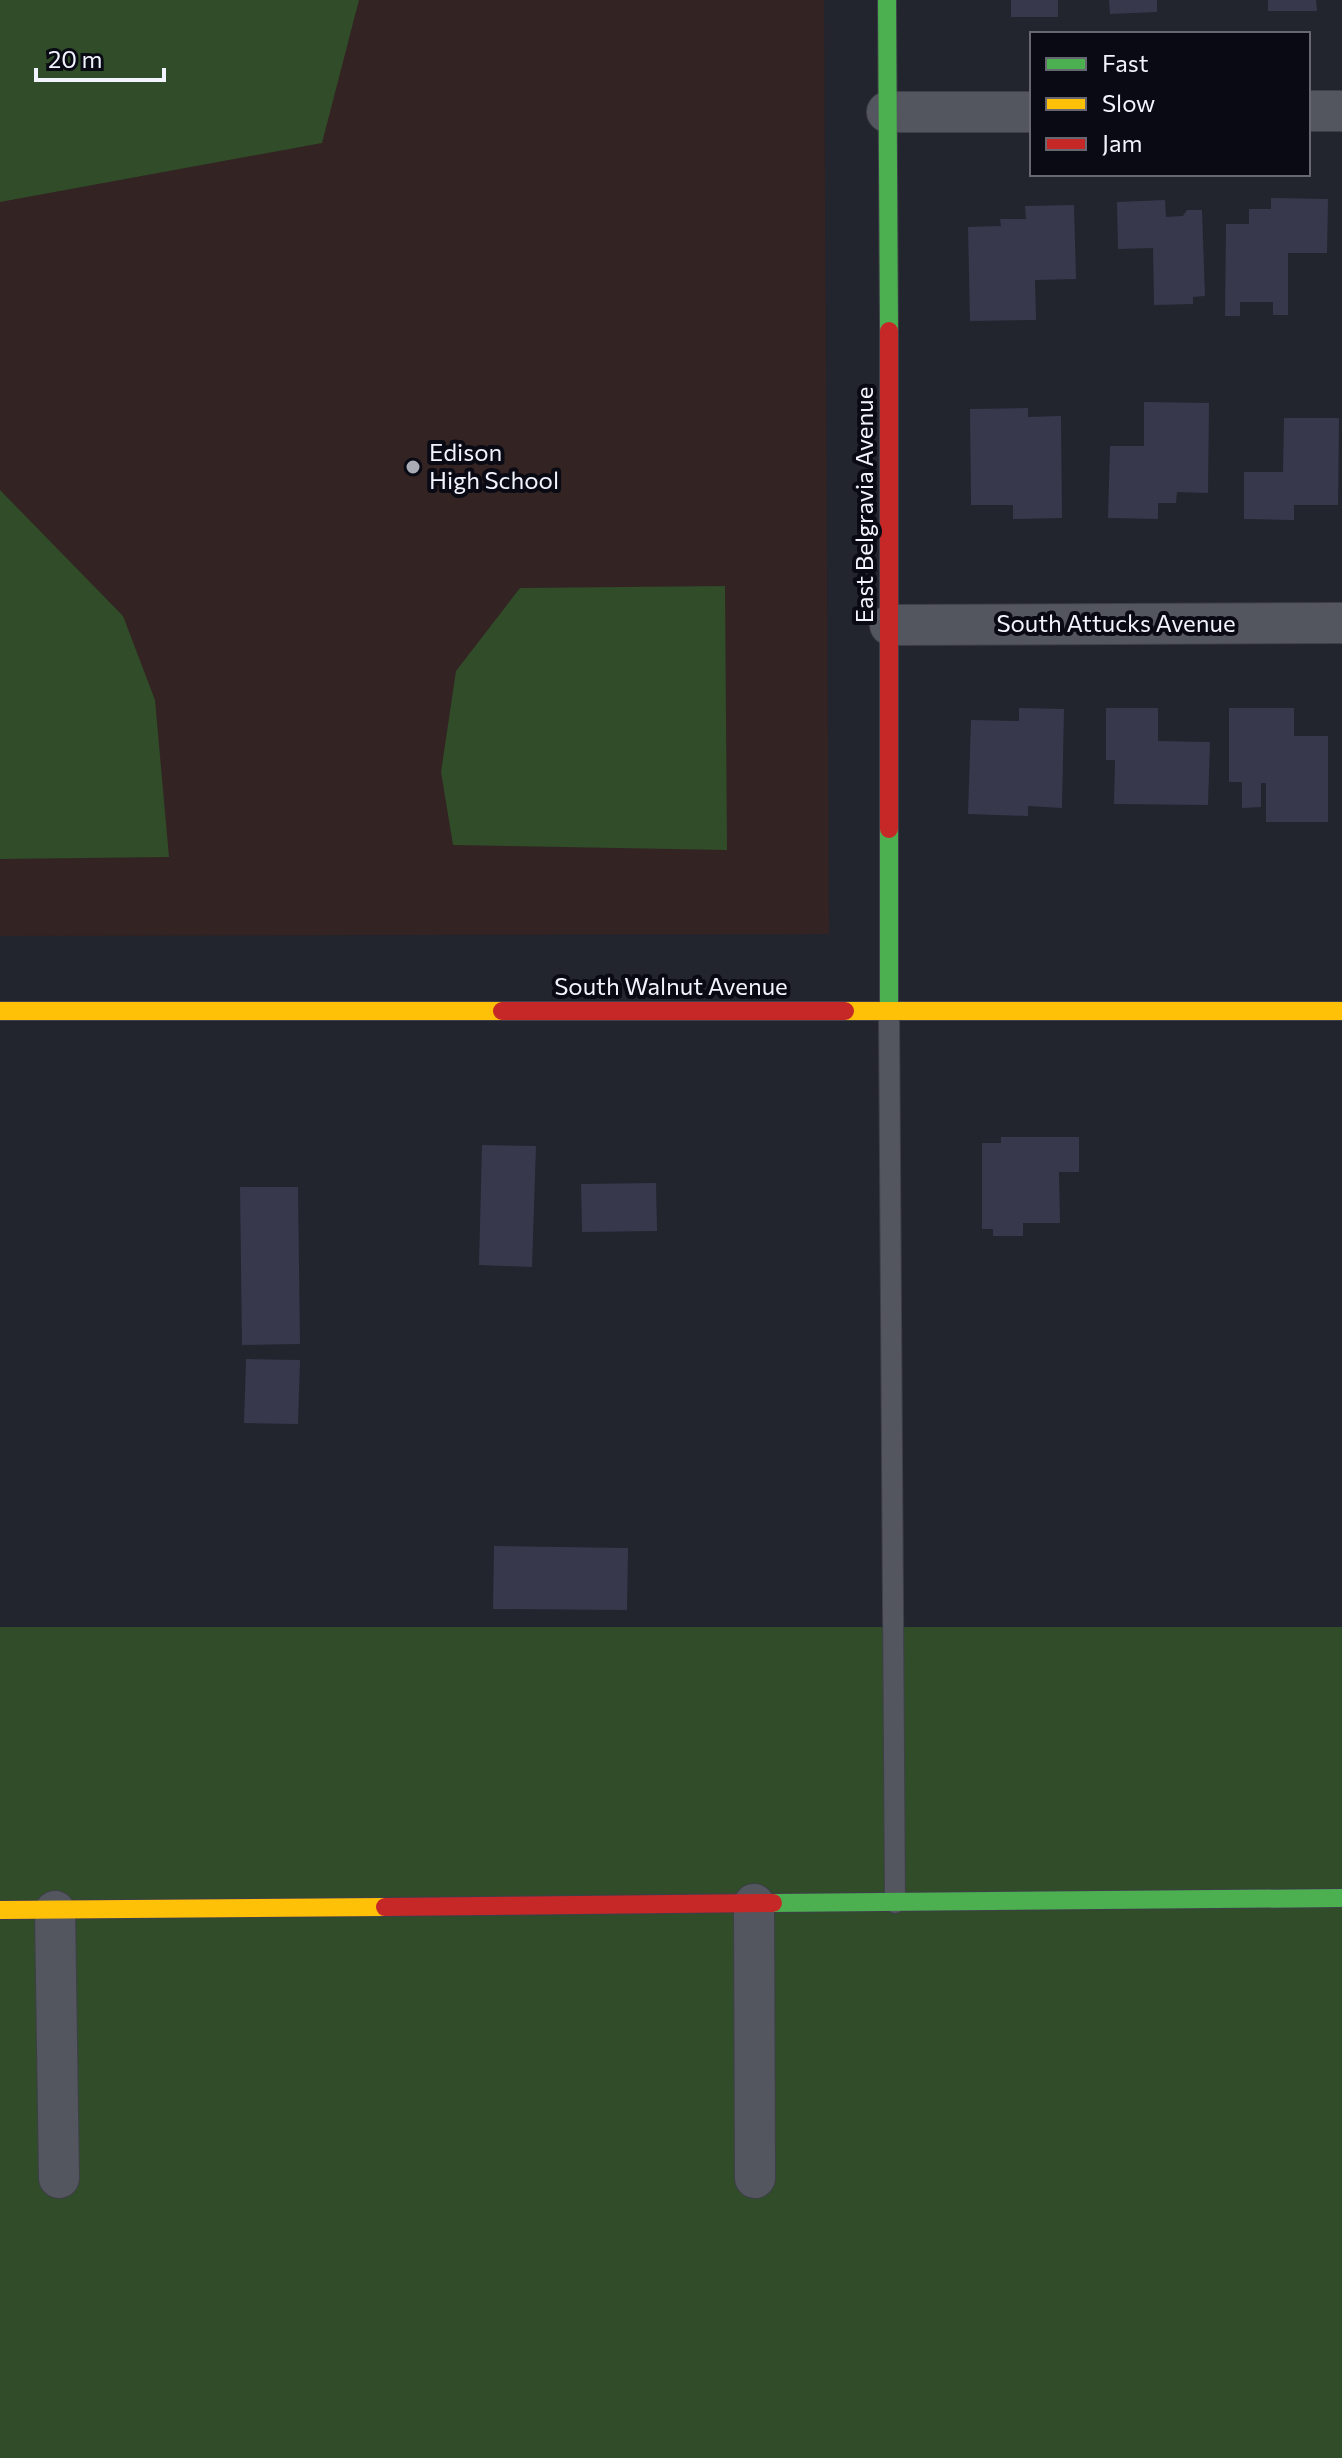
<svg xmlns="http://www.w3.org/2000/svg" width="1342" height="2458" viewBox="0 0 1342 2458" font-family="Commissioner,sans-serif">
  <style>
    .education { fill: #332322 }
    .green { fill: #304c29 }
    .building { fill: #38384c }
    .lines { fill: none; stroke-linecap: round; stroke-linejoin: round }
    .lane-casing { stroke: #3e3f48; stroke-width: 22 }
    .street-casing { stroke: #3e3f48; stroke-width: 42 }
    .fast-casing { stroke: #3e3f48; stroke-width: 20 }
    .slow-casing { stroke: #3e3f48; stroke-width: 20 }
    .jam-casing { stroke: #3e3f48; stroke-width: 20 }
    .lane { stroke: #54565f; stroke-width: 20 }
    .street { stroke: #54565f; stroke-width: 40 }
    .fast { stroke: #4caf50; stroke-width: 18 }
    .slow { stroke: #ffc107; stroke-width: 18 }
    .jam { stroke: #c62828; stroke-width: 18 }
    .poi-dot { fill: #a9abb5; stroke: #090a13; stroke-width: 3 }
    .labels { text-anchor: middle; stroke-width: 8; stroke-linejoin: round; paint-order: stroke }
    .poi-label { font-size: 24px; fill: #f1f3fe; stroke: #090a13; text-anchor: start }
    .street-label { font-size: 24px; fill: #f1f3fe; stroke: #090a13 }
  </style>
  <rect width="100%" height="100%" fill="#22242e"/>
  <path class="education" d="M0,0H824L829,934L0,936Z"/>
  <path class="green" d="M0,0H359L322,143L0,202Z
    M0,490L123,616L155,700L169,857L0,859Z
    M725,586L727,850L453,845L441,772L456,671L520,588Z
    M0,1627H1342V2458H0Z"/>
  <path class="building" d="M1011,0H1058V17H1011Z
    M1109,0H1157V12L1110,14Z
    M1268,0H1316L1317,11H1268Z
    M1271,198L1328,199L1327,253H1288V315H1273V302H1240V316H1225L1226,224H1249V209H1271Z
    M1165,200L1166,217L1183,216L1187,210H1202L1205,296L1193,297V304L1154,305L1153,248L1118,249L1117,202Z
    M1074,205L1076,279L1035,280L1036,320L970,321L968,227L1001,226L1000,219H1026L1025,206Z
    M1144,402L1209,403L1208,493L1177,492L1176,503H1158V519L1108,518L1110,446H1144Z
    M1028,408V417L1061,416L1062,518L1013,519V505H971L970,409Z
    M1284,418H1339L1338,505H1294V520L1244,519V472H1283Z
    M1019,708L1064,709L1062,808L1028,806V816L968,814L971,720L1019,721Z
    M1106,708H1158V741L1210,742L1208,805L1114,804L1115,760H1106Z
    M1229,708H1294V736H1328V822H1266V783H1261V807L1242,808V782H1229Z
    M1001,1137H1079V1172H1059L1060,1223H1023V1236H993V1229H982V1143H1001Z
    M482,1145L536,1146L532,1267L479,1265Z
    M656,1183L657,1231L582,1232L581,1184Z
    M240,1187H298L300,1344L242,1345Z
    M246,1359L300,1360L298,1424L244,1423Z
    M494,1546L628,1548L627,1610L493,1609Z"/>
  <g class="lines">
    <defs>
      <path id="lane" d="M889,1011L895,1903"/>
      <path id="street" d="M1308,111H1342
        M887,112H1032
        M890,625L1342,623
        M754,1904L755,2178
        M55,1911L59,2178"/>
      <path id="fast" d="M887,0L889,331
        M889,1011V829
        M773,1903L1342,1898"/>
      <path id="slow" d="M0,1011H502
        M845,1011H1342
        M0,1910L385,1907"/>
      <path id="jam" d="M889,331V829
        M502,1011H845
        M385,1907L773,1903"/>
    </defs>
    <use href="#lane" class="lane-casing"/>
    <use href="#street" class="street-casing"/>
    <use href="#fast" class="fast-casing"/>
    <use href="#slow" class="slow-casing"/>
    <use href="#jam" class="jam-casing"/>
    <use href="#lane" class="lane"/>
    <use href="#street" class="street"/>
    <use href="#fast" class="fast"/>
    <use href="#slow" class="slow"/>
    <use href="#jam" class="jam"/>
  </g>
  <circle class="poi-dot" cx="413" cy="467" r="8"/>
  <g class="labels">
    <g class="poi-label">
      <text x="429" y="461">Edison<tspan x="429" dy="28">High School</tspan></text>
    </g>
    <g class="street-label">
      <text transform="translate(865 505) rotate(-90)" y="8">East Belgravia Avenue</text>
      <text x="1116" y="632">South Attucks Avenue</text>
      <text x="671" y="995">South Walnut Avenue</text>
    </g>
  </g>
  <rect x="1030" y="32" width="280" height="144" fill="#090a13" stroke="#666771" stroke-width="2"/>
  <rect x="1046" y="58" width="40" height="12" fill="#4caf50" stroke="#666771" stroke-width="2"/>
  <text x="1102" y="72" font-size="24" fill="#f1f3fe">Fast</text>
  <rect x="1046" y="98" width="40" height="12" fill="#ffc107" stroke="#666771" stroke-width="2"/>
  <text x="1102" y="112" font-size="24" fill="#f1f3fe">Slow</text>
  <rect x="1046" y="138" width="40" height="12" fill="#c62828" stroke="#666771" stroke-width="2"/>
  <text x="1102" y="152" font-size="24" fill="#f1f3fe">Jam</text>
  <path d="M36 68v12h128v-12" fill="none" stroke="#f1f3fe" stroke-width="4"/>
  <text x="48" y="68" font-size="24" fill="#f1f3fe" stroke="#090a13" stroke-width="6" paint-order="stroke">20 m</text>
</svg>
